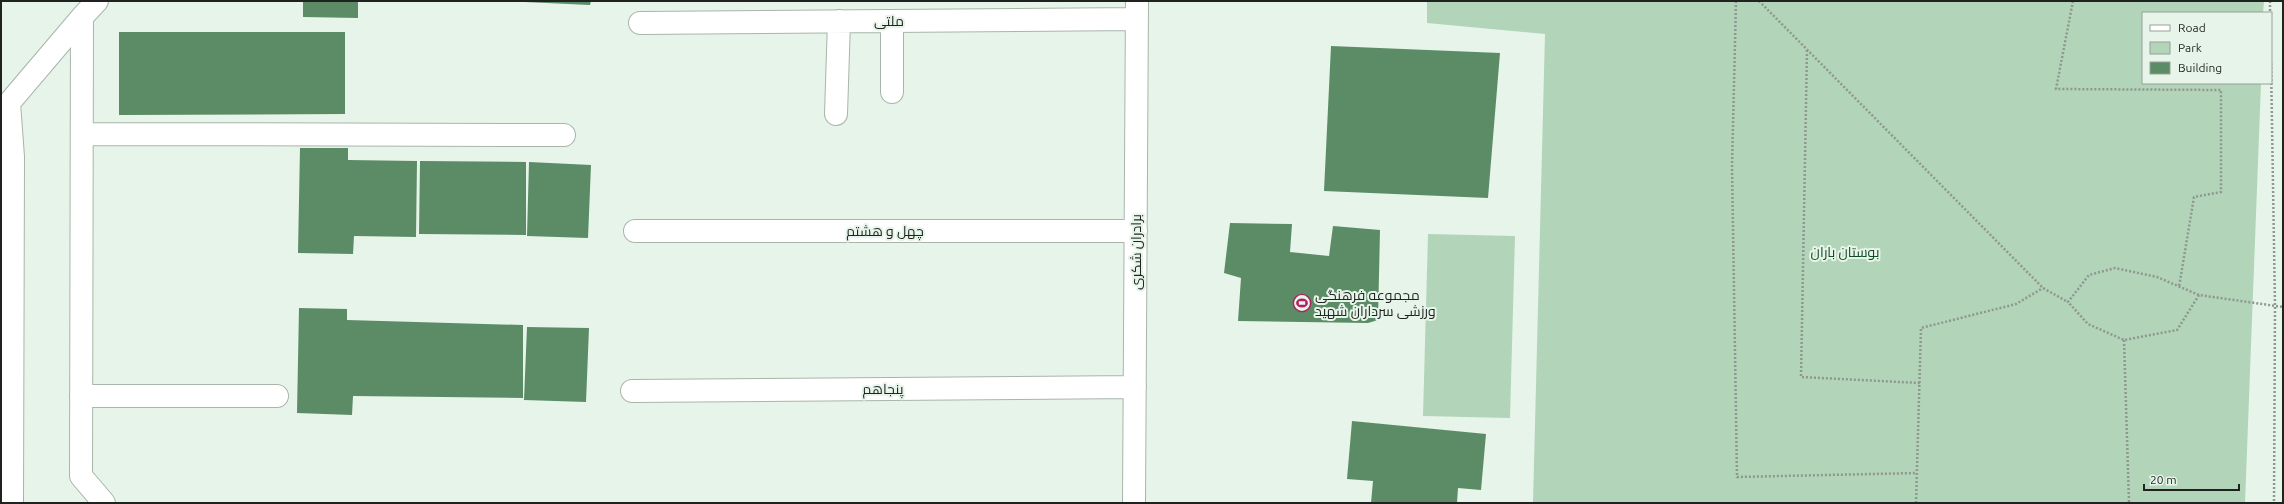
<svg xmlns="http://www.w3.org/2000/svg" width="2284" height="504" viewBox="0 0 2284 504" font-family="Ubuntu,Cairo,sans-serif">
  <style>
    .green { fill: #b2d4b8 }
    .building { fill: #5b8c66 }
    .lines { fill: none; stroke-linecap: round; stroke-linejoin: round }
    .minor-casing { stroke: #a9b5ab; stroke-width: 24 }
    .path { stroke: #8e9790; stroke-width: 2.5; stroke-dasharray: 2 2; stroke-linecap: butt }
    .minor { stroke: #fff; stroke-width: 22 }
    .labels { text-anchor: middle; stroke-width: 4; stroke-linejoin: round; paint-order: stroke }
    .street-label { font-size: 14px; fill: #1f2320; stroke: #e7f4e9 }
    .park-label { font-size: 14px; fill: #114b25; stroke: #e7f4e9 }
    .poi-label { font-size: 14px; fill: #1f2320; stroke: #e7f4e9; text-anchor: start }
  </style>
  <rect width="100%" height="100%" fill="#e7f4e9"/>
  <path class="green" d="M1427,1H2264L2263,13H2143V83H2261L2245,503H1533L1545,34L1427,23Z
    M1428,234L1515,236L1510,418L1423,416Z"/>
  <path class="building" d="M303,1H358V18L303,17Z
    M502,1H591L590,5Z
    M119,32H345V114L119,115Z
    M1331,46L1500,53L1488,198L1324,191Z
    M300,148H348V160L417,161L416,237L354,236L353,254L298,253Z
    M420,161L526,162V235L419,234Z
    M529,162L591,165L588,238L527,236Z
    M1230,223L1292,224L1290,252L1329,256L1333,226L1380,230L1378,320L1368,323L1238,321L1241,278L1224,273Z
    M299,308L347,309V320L523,325V398L353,396L352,415L297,413Z
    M527,327L589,328L586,402L524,400Z
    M1352,421L1486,434L1481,490L1458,488L1457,503H1371L1373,481L1347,479Z"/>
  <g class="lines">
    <defs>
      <path id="minor" d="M97,1L82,17L81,476L104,503
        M892,21V92
        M640,23L1137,19
        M9,103L13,157L12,503
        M836,114L839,21
        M3,116L9,103L82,17
        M82,134L564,135
        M635,231H1136
        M632,391L1135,387
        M81,396H277
        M1134,503L1137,1"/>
    </defs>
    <use href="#minor" class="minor-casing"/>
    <path class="path" d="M1736,1L1732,166L1737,477L1917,473
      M1759,1L2043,288L2068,302
      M2073,1L2056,89L2221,90V192L2194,197L2179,287
      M2270,1V13
      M1807,50L1801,377L1920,383
      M2271,63L2275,306L2274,503
      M2199,295L2177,330L2124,340L2088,324L2068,302L2089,275L2115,268L2157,277L2199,295L2283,307
      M2124,340L2129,503
      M1916,503L1921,328L2016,304L2043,288"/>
    <use href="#minor" class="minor"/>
  </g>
  <defs>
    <symbol id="stadium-ring" viewBox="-11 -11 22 22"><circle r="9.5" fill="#e7f4e9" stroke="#ae215d" stroke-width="1.5"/><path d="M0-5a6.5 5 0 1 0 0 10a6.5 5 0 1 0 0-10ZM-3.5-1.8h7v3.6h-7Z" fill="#ae215d"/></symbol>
  </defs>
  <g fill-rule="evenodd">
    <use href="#stadium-ring" x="1292" y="293" width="20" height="20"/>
  </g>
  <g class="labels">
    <g class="street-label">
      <text x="889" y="26">ملتی</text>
      <text x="885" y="236">چهل و هشتم</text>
      <text transform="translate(1136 252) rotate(-90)" y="5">برادران شکری</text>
      <text x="883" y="394">پنجاهم</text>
    </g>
    <g class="park-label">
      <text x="1845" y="257">بوستان باران</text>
    </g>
    <g class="poi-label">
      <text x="1315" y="300">مجموعه فرهنگی<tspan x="1315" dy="16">ورزشی سرداران شهید</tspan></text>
    </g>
  </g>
  <rect width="2284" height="504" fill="none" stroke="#1f2320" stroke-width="4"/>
  <rect x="2142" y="12" width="130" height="72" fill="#e7f4e9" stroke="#97a099"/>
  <rect x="2150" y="25" width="20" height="6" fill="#ffffff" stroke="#97a099"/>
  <text x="2178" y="32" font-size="12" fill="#1f2320">Road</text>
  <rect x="2150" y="42" width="20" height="12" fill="#b2d4b8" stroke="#97a099"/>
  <text x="2178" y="52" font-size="12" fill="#1f2320">Park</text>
  <rect x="2150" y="62" width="20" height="12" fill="#5b8c66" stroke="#97a099"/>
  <text x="2178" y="72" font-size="12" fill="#1f2320">Building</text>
  <path d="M2144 484v6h95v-6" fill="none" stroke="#1f2320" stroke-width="2"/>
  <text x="2150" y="484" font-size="12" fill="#1f2320" stroke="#e7f4e9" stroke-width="3" paint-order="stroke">20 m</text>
</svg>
